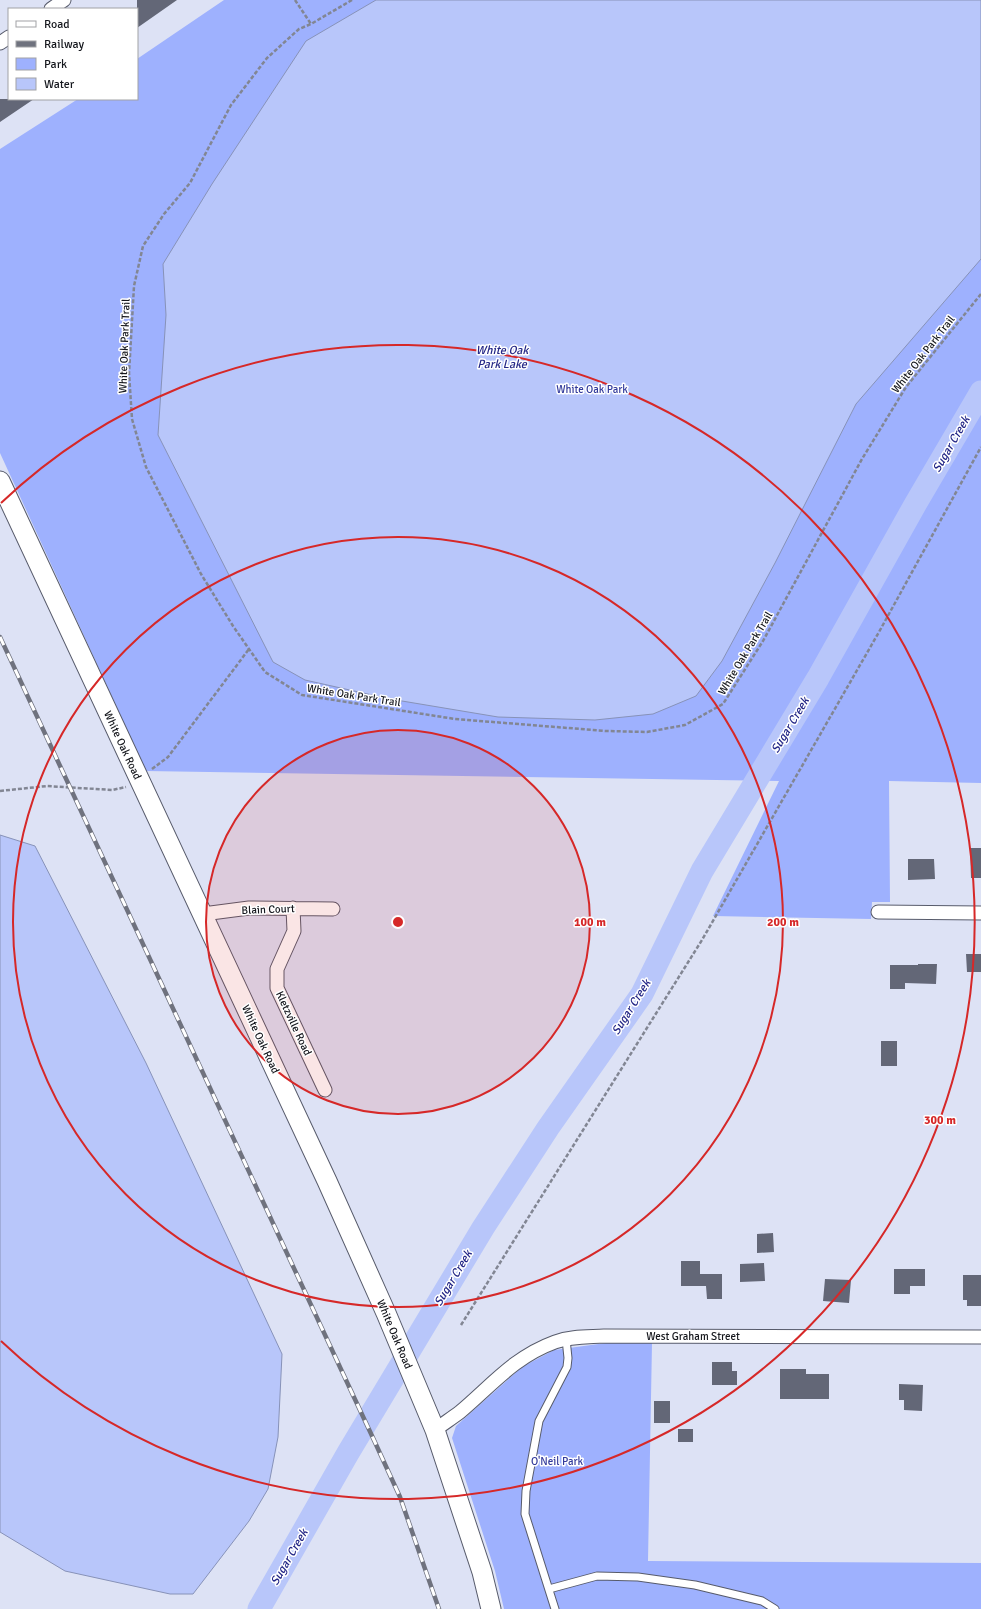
<svg xmlns="http://www.w3.org/2000/svg" width="981" height="1609" viewBox="0 0 981 1609" font-family="Signika,sans-serif">
  <style>
    .green { fill: #9eb1fe }
    .water { fill: #b8c6fa; stroke: #8792b8 }
    .lines { fill: none; stroke-linecap: round; stroke-linejoin: round }
    .river { stroke: #b8c6fa; stroke-width: 23 }
    .building { fill: #636777 }
    .lane-casing { stroke: #575b6b; stroke-width: 9 }
    .street-casing { stroke: #575b6b; stroke-width: 15 }
    .secondary-casing { stroke: #575b6b; stroke-width: 21 }
    .path { stroke: #828693; stroke-width: 2.5; stroke-dasharray: 4 2; stroke-linecap: butt }
    .lane { stroke: #fff; stroke-width: 7 }
    .street { stroke: #fff; stroke-width: 13 }
    .secondary { stroke: #fff; stroke-width: 19 }
    .rail-casing { stroke: #6f727e; stroke-width: 4.5 }
    .rail { stroke: #fff; stroke-width: 3; stroke-dasharray: 9; stroke-linecap: butt }
    .ring { fill: none; stroke: #d62828; stroke-width: 2 }
    .labels { text-anchor: middle; stroke-width: 3; stroke-linejoin: round; paint-order: stroke }
    .street-label { font-size: 11px; fill: #15171d; stroke: #fff }
    .park-label { font-size: 11px; fill: #323a9b; stroke: #fff }
    .water-label { font-size: 12px; font-style: italic; fill: #232686; stroke: #fff }
    .centre { fill: #d62828; stroke: #fff; stroke-width: 2 }
    .ring-label { font-size: 12px; text-anchor: middle; font-weight: bold; fill: #d62828; stroke: #fff; stroke-width: 3; stroke-linejoin: round; paint-order: stroke }
  </style>
  <rect width="100%" height="100%" fill="#dde2f5"/>
  <path class="green" d="M224,0H981V783L889,781L890,902H872L871,919L713,916L779,781L146,771L0,453V149L78,99H137V59Z
    M606,1343H652L648,1561L981,1563V1609H504L495,1571L452,1438L456,1426L522,1367L554,1350Z"/>
  <path class="water" d="M376,0H981V259L856,404L775,563L722,661L696,696L653,714L595,720L498,717L390,699L305,680L273,662L158,435L166,315L163,264L212,184L306,41Z
    M0,835L35,846L146,1063L282,1354L278,1437L268,1489L249,1521L193,1594H170L65,1571L0,1532Z"/>
  <g class="lines">
    <path class="river" d="M259,1609L348,1453L483,1228L548,1128L642,994L702,871L818,678L916,503L981,392"/>
  </g>
  <path class="building" d="M137,0H177L137,28Z
    M0,99H34L0,122Z
    M970,848H981V878H971Z
    M908,859H934L935,879L908,880Z
    M966,954H981V972H967Z
    M918,964H937L936,984L905,983V989H890V965H918Z
    M881,1041H897V1066H881Z
    M773,1233L774,1252L757,1253V1234Z
    M681,1261H700V1274H722V1299H707L706,1286H681Z
    M764,1263L765,1281L740,1282V1264Z
    M894,1269H925V1286H910V1294H894Z
    M963,1275H981V1306H967V1300H963Z
    M825,1279L851,1280L849,1303L823,1301Z
    M712,1362H732V1371H737V1385H712Z
    M780,1369H806V1374H829V1399H780Z
    M899,1384L923,1385L922,1411L904,1410V1400H899Z
    M654,1401H670V1423H654Z
    M678,1429H693V1442H678Z"/>
  <g class="lines">
    <defs>
      <path id="lane" d="M549,1589L597,1576L638,1577L695,1585L762,1601L775,1609
        M555,1609L525,1514L526,1491L539,1421L567,1367L568,1358L566,1339"/>
      <path id="street" d="M51,9L64,0
        M0,43L9,37
        M293,908L294,931L277,969V988L325,1090
        M878,912L981,913
        M203,914L249,908L333,909
        M435,1430C443,1424 452,1418 460,1412C492,1385 514,1357 555,1342C571,1336 588,1337 604,1336L981,1337"/>
      <path id="secondary" d="M0,481L327,1181L386,1313L435,1430L482,1572L491,1609"/>
    </defs>
    <use href="#lane" class="lane-casing"/>
    <use href="#street" class="street-casing"/>
    <use href="#secondary" class="secondary-casing"/>
    <path class="path" d="M295,0L311,24
      M352,0L311,24L299,29L267,58L231,105L190,183L164,214L143,246L134,286L129,373L132,419L146,467L201,574L233,626L265,672L302,695L455,719L606,731L647,732L685,725L723,704L763,641L862,459L906,387L981,294
      M152,769L168,757L249,649
      M0,791L47,786L112,790L126,787
      M461,1325L702,940L879,632L981,447"/>
    <use href="#lane" class="lane"/>
    <use href="#street" class="street"/>
    <use href="#secondary" class="secondary"/>
    <defs>
      <path id="rail" d="M0,637L373,1438L400,1497L439,1609"/>
    </defs>
    <use href="#rail" class="rail-casing"/>
    <use href="#rail" class="rail"/>
  </g>
  <circle cx="398" cy="922" r="192" fill="#d62828" fill-opacity=".12"/>
  <g class="ring">
    <circle cx="398" cy="922" r="192"/>
    <circle cx="398" cy="922" r="385"/>
    <path d="M1 503A577 577 0 1 1 1 1341"/>
  </g>
  <g class="labels">
    <g class="street-label">
      <text transform="translate(124 346) rotate(-88)" y="4">White Oak Park Trail</text>
      <text transform="translate(923 354) rotate(-52)" y="4">White Oak Park Trail</text>
      <text transform="translate(745 653) rotate(-59)" y="4">White Oak Park Trail</text>
      <text transform="translate(354 695) rotate(9)" y="4">White Oak Park Trail</text>
      <text transform="translate(123 745) rotate(65)" y="4">White Oak Road</text>
      <text transform="translate(268 909) rotate(-2)" y="4">Blain Court</text>
      <text transform="translate(294 1023) rotate(65)" y="4">Kletzville Road</text>
      <text transform="translate(261 1039) rotate(65)" y="4">White Oak Road</text>
      <text transform="translate(395 1334) rotate(67)" y="4">White Oak Road</text>
      <text x="693" y="1340">West Graham Street</text>
    </g>
    <g class="park-label">
      <text x="592" y="393">White Oak Park</text>
      <text x="557" y="1465">O'Neil Park</text>
    </g>
    <g class="water-label">
      <text x="502" y="354">White Oak<tspan x="502" dy="14">Park Lake</tspan></text>
      <text transform="translate(951 444) rotate(-60)" y="4">Sugar Creek</text>
      <text transform="translate(790 725) rotate(-59)" y="4">Sugar Creek</text>
      <text transform="translate(631 1007) rotate(-58)" y="4">Sugar Creek</text>
      <text transform="translate(453 1278) rotate(-59)" y="4">Sugar Creek</text>
      <text transform="translate(289 1557) rotate(-60)" y="4">Sugar Creek</text>
    </g>
  </g>
  <circle cx="398" cy="922" r="6" class="centre"/>
  <g class="ring-label">
    <text x="590" y="926">100 m</text>
    <text x="783" y="926">200 m</text>
    <text x="940" y="1124">300 m</text>
  </g>
  <rect x="8" y="8" width="130" height="92" fill="#ffffff" stroke="#a1a2a5"/>
  <rect x="16" y="21" width="20" height="6" fill="#ffffff" stroke="#a1a2a5"/>
  <text x="44" y="28" font-size="12" fill="#15171d">Road</text>
  <rect x="16" y="41" width="20" height="6" fill="#6f727e" stroke="#a1a2a5"/>
  <text x="44" y="48" font-size="12" fill="#15171d">Railway</text>
  <rect x="16" y="58" width="20" height="12" fill="#9eb1fe" stroke="#a1a2a5"/>
  <text x="44" y="68" font-size="12" fill="#15171d">Park</text>
  <rect x="16" y="78" width="20" height="12" fill="#b8c6fa" stroke="#a1a2a5"/>
  <text x="44" y="88" font-size="12" fill="#15171d">Water</text>
</svg>
